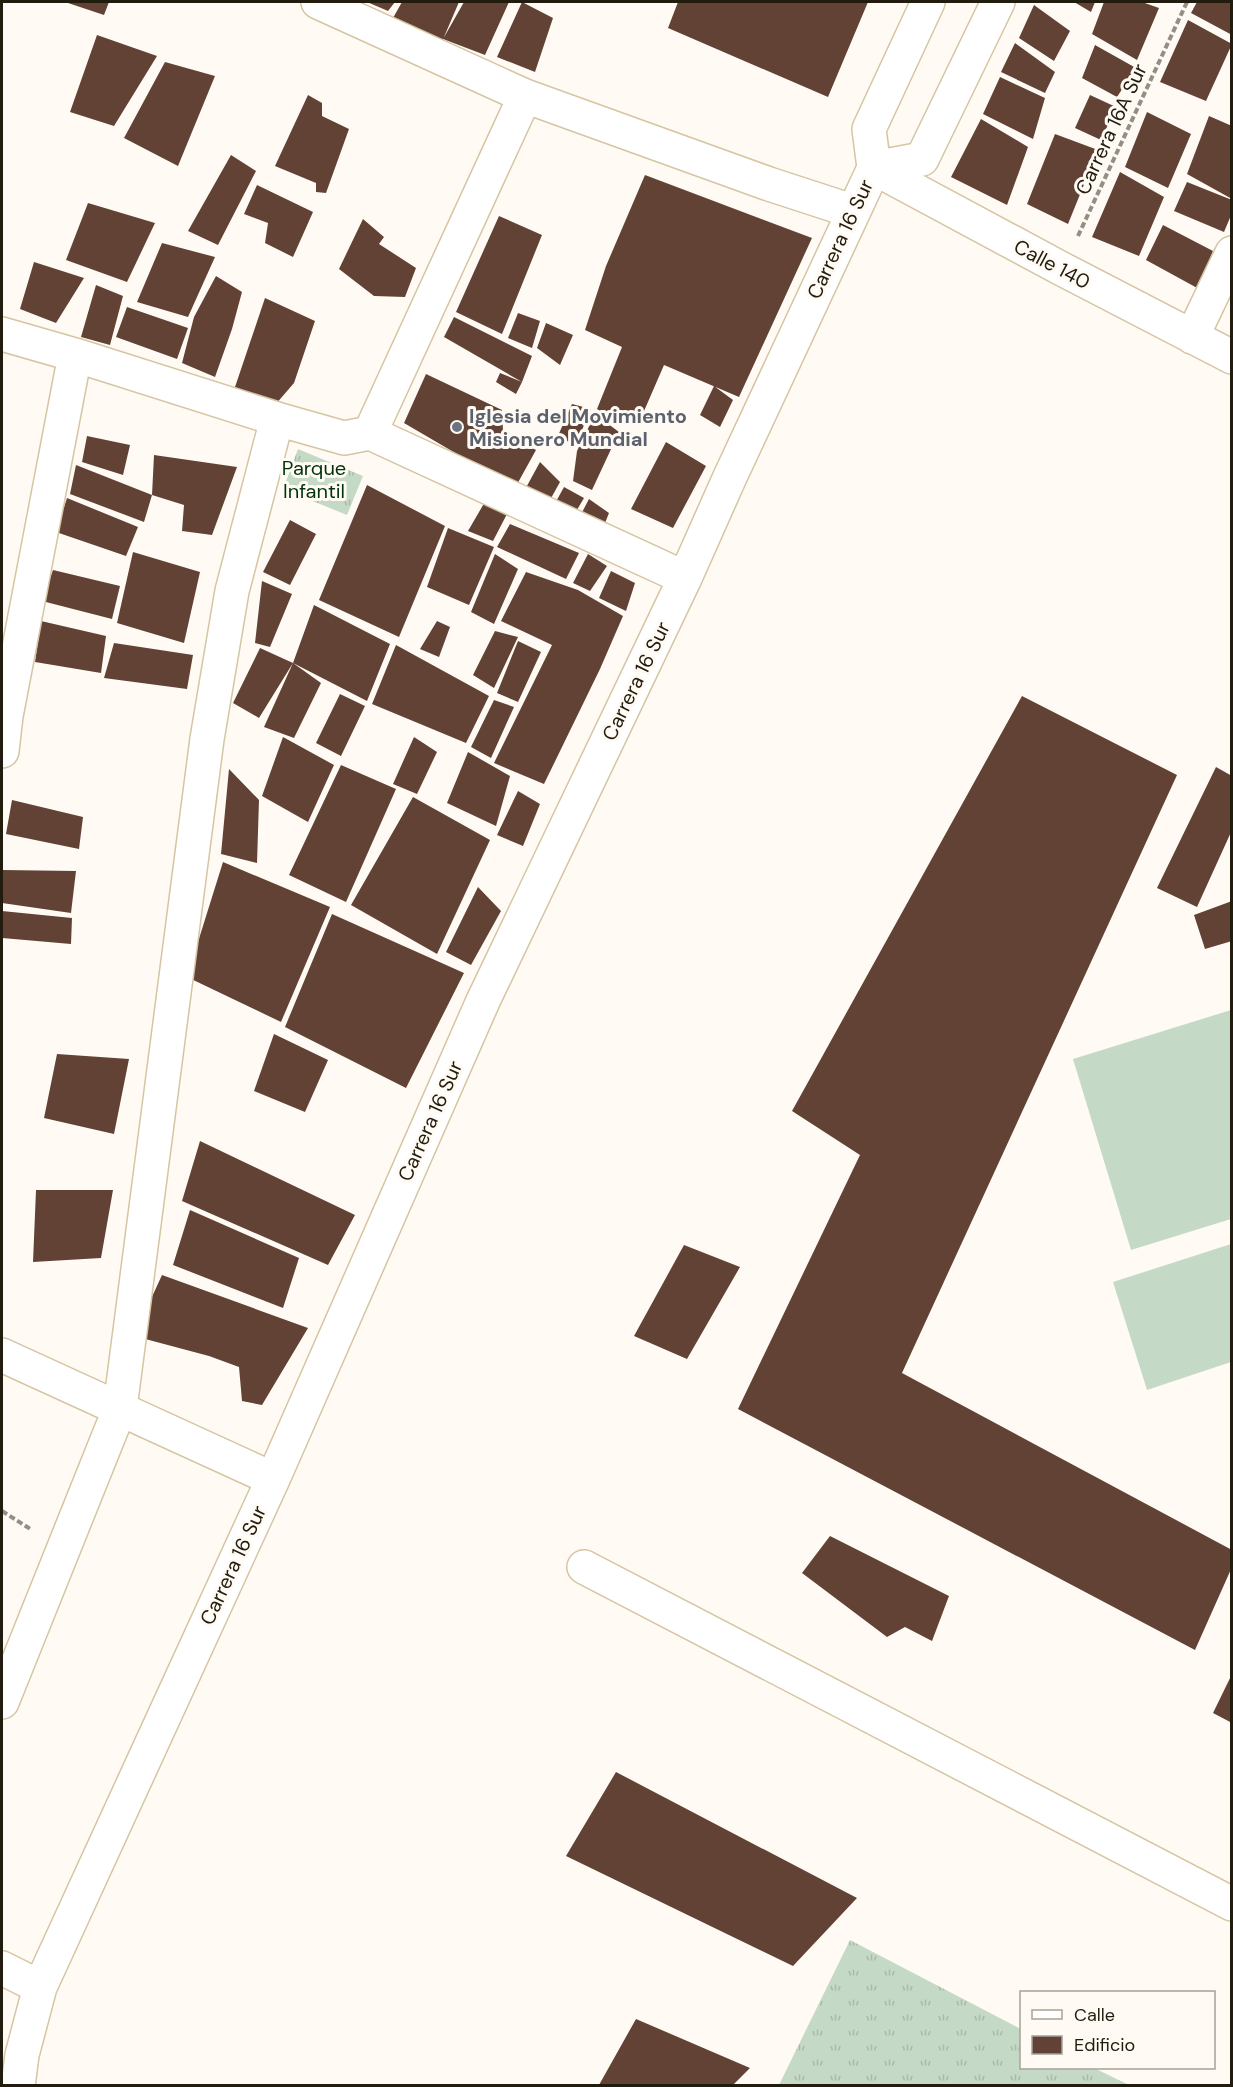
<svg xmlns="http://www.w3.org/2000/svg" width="1233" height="2087" viewBox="0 0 1233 2087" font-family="'DM Sans',sans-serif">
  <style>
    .grass { fill: url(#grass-tufts) }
    .pitch { fill: #c5dac6 }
    .building { fill: #634236 }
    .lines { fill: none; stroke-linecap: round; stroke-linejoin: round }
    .minor-casing { stroke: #d5c5a2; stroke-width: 36 }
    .path { stroke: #948f85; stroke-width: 4; stroke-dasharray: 6 3; stroke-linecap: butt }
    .minor { stroke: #fff; stroke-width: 33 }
    .worship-dot { fill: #6b7280; stroke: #fffbf4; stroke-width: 2 }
    .labels { text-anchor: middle; stroke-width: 6; stroke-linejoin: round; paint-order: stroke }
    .street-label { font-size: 20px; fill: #221c0f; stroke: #fffbf4 }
    .worship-label { font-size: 20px; font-weight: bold; fill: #5b616d; stroke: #fffbf4; text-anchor: start }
    .park-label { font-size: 20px; fill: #00330b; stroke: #fffbf4 }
  </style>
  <defs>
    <pattern id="grass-tufts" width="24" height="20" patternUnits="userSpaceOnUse" patternTransform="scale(1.5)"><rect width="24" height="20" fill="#c5dac6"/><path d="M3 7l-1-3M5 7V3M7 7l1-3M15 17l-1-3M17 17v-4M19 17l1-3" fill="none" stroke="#a9baa9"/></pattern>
  </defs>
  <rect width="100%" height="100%" fill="#fffbf4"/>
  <path class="grass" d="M298,449L363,476L347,515L283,489Z
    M850,1940L1021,2029L1022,2068H1094L1129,2085H779Z"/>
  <path class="pitch" d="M1231,1010V1219L1131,1250L1073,1059Z
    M1231,1244V1362L1147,1390L1113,1282Z"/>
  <path class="building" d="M65,2H109L104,15Z
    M367,2H395L388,11Z
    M402,2H459L441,44L393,18Z
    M464,2H509L485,55L443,39Z
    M522,2L553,18L535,72L497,57Z
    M678,2H868L828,97L668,28Z
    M1074,2H1095L1091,12Z
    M1104,2H1142L1159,8L1137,60L1092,34Z
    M1197,2H1232V35L1191,13Z
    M1034,5L1070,31L1054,61L1019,38Z
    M1188,20L1232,44L1206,101L1160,82Z
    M97,35L157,56L114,126L70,112Z
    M1015,43L1055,72L1045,93L1001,72Z
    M1095,45L1136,68L1117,97L1082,78Z
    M165,62L215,76L178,166L124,138Z
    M1000,77L1045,98L1033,139L983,114Z
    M308,95L322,103V116L349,129L326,193L316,192V183L275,166Z
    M1090,95L1116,107L1101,140L1075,128Z
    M1147,112L1191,134L1168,188L1125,167Z
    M1209,116L1232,126V199L1187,174Z
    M981,119L1028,147L1007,205L951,177Z
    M1055,134L1098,150L1068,224L1027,204Z
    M231,155L256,171L218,245L188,231Z
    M1120,172L1164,197L1139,256L1092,237Z
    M645,175L812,238L739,397L664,365L641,418L627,412L621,424L597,409L622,347L585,330L606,266Z
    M1187,182L1232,200V213L1224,232L1174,211Z
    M257,185L313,212L293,257L265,243L268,223L244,214Z
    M88,203L155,223L127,282L66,260Z
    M499,216L542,235L502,334L456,312Z
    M363,219L384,237L379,244L416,268L405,297L374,296L339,269Z
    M1163,225L1213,251L1199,289L1146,260Z
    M162,243L215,257L188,317L137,302Z
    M34,262L84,278L56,323L20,309Z
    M216,276L242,292L232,329L215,377L182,363L194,317Z
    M96,285L123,296L110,345L81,337Z
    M265,298L315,321L294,383L275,405L234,390Z
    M127,307L188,328L177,359L116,337Z
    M518,313L540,321L532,348L508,338Z
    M454,317L532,356L522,382L516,394L496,382L500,373L522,382L444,337Z
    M546,323L573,335L560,365L537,348Z
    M426,374L502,410L503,431L536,450L515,488L404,423Z
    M714,386L733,400L720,427L700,415Z
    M572,404L591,409L576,444L557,438Z
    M595,414L619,432L592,490L573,481L577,451Z
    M87,436L130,445L123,475L82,462Z
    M666,442L706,466L673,528L631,509Z
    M154,455L237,467L212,535L182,531L184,505L152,495Z
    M540,462L560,482L545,509L522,495Z
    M76,465L152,495L144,522L70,494Z
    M367,485L445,526L399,637L319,600Z
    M564,487L584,498L574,515L553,507Z
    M67,498L138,527L126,556L56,532Z
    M589,499L609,513L603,528L578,520Z
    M486,500L507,514L493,541L468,531Z
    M290,520L316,534L290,585L263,572Z
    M510,524L579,553L566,579L497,547Z
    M448,528L494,547L469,605L427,587Z
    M133,552L200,572L184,643L117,623Z
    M495,554L518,569L494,624L471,612Z
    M588,554L607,566L590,591L573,583Z
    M53,570L120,586L112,619L42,601Z
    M611,571L635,583L626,611L599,598Z
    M526,572L578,590L623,616L600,669L544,784L494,763L552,645L501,621Z
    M262,581L292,594L270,647L255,643Z
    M314,605L390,644L367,701L293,663Z
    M41,621L106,636L101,673L35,662Z
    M437,621L450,627L439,657L420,649Z
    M495,631L518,637L494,688L473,675Z
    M518,641L541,652L518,702L497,693Z
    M114,643L193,655L187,689L104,678Z
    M396,645L489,696L466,743L372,704Z
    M260,648L293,663L321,683L294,738L264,727L293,663L259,718L233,703Z
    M340,694L365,706L341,756L316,743Z
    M1022,696L1177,775L902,1373L1232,1550V1567L1195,1650L738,1409L860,1155L792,1111Z
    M494,700L514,707L491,758L471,747Z
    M283,737L334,765L308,822L262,796Z
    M414,737L437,752L417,794L393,784Z
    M468,752L510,776L496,826L447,803Z
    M341,765L396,789L346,902L289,875Z
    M1216,767L1232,776V830L1197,907L1157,888Z
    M229,769L259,800L257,863L221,854Z
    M518,791L540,804L523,846L497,835Z
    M413,797L490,840L437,954L351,905Z
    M12,800L83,817L79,849L6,834Z
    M223,862L330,907L281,1022L187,977Z
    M2,870L76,871L71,913L2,903Z
    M478,887L501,911L471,965L446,952Z
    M1232,901V941L1205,949L1194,915Z
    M2,911L72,918L71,944L2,938Z
    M332,914L464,973L406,1088L285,1027Z
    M274,1034L328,1060L305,1112L254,1091Z
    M57,1054L129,1059L114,1134L44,1118Z
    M200,1141L355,1215L328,1265L182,1201Z
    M36,1190H113L101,1258L33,1262Z
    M190,1210L299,1258L283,1308L173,1265Z
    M684,1245L740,1267L687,1359L634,1336Z
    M162,1275L308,1328L262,1405L242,1401L239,1367L209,1356L134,1336Z
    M830,1536L949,1596L932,1641L905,1627L887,1637L802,1573Z
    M1232,1674V1723L1213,1713Z
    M616,1772L857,1898L793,1966L566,1856Z
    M636,2019L750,2068L733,2085H599Z"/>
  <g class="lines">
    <defs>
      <path id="minor" d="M318,2L525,96L769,184L852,211
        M874,168L1062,269L1232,357
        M874,168L922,159L998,2
        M2,334L75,355L277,419L344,438L370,433L685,578
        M1192,337L1232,253
        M370,433L525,96
        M2,751L6,716L75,355
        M2,1355L273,1479
        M584,1567L1232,1904
        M2,1702L120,1408L207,739L232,591L277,419
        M2,1968L40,1987
        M18,2086L22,2055L40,1987L273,1479L483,1001L685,578L729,479L874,168L869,129L928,2"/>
    </defs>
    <use href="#minor" class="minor-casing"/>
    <path class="path" d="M1078,236L1187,2
      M2,1511L32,1530"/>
    <use href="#minor" class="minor"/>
  </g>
  <circle class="worship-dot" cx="457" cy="427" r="6"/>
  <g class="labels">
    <g class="street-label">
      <text transform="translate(1111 129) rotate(-65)" y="7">Carrera 16A Sur</text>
      <text transform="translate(840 239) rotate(-65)" y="7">Carrera 16 Sur</text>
      <text transform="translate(1052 264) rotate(28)" y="7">Calle 140</text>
      <text transform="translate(636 681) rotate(-64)" y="7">Carrera 16 Sur</text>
      <text transform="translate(430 1121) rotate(-66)" y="7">Carrera 16 Sur</text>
      <text transform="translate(233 1565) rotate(-65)" y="7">Carrera 16 Sur</text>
    </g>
    <g class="worship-label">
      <text x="469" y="423">Iglesia del Movimiento<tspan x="469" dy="23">Misionero Mundial</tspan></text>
    </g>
    <g class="park-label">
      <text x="314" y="475">Parque<tspan x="314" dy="23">Infantil</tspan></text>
    </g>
  </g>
  <rect width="1233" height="2087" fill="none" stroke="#221c0f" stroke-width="6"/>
  <rect x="1020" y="1991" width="195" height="78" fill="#fffbf4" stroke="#a7a298" stroke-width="1.5"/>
  <rect x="1032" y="2010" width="30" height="9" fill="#ffffff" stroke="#a7a298" stroke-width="1.5"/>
  <text x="1074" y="2021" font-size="18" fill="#221c0f">Calle</text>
  <rect x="1032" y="2036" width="30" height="18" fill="#634236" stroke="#a7a298" stroke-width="1.5"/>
  <text x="1074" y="2051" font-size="18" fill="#221c0f">Edificio</text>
</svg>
